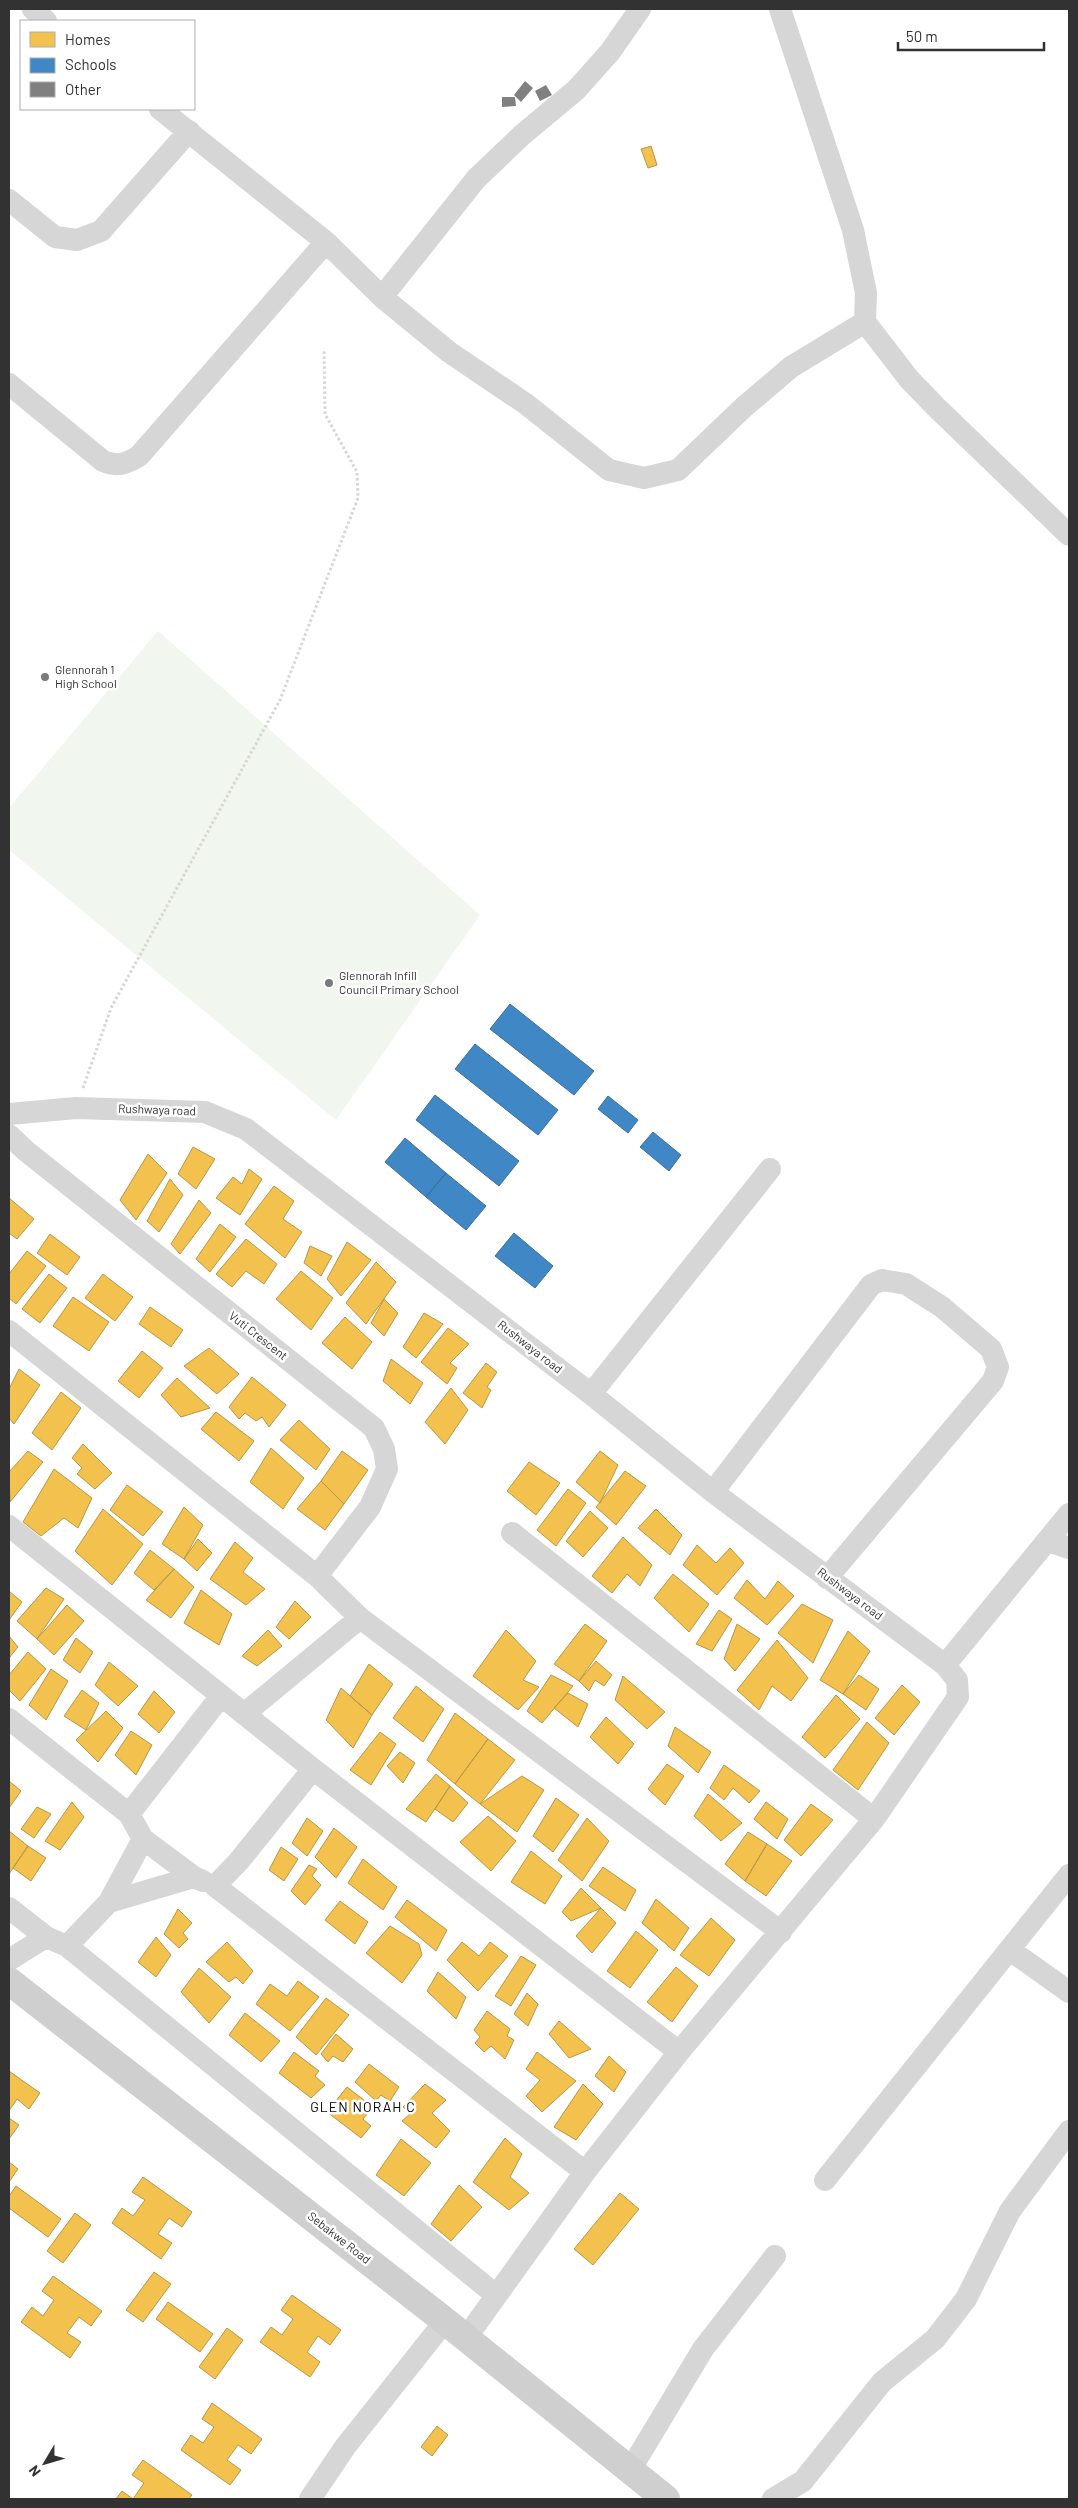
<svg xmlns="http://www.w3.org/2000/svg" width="1078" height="2508" viewBox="0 0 1078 2508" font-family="Barlow,sans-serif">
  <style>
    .green { fill: #f1f6ee }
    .homes { fill: #f2c14e; stroke: #b89646 }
    .schools { fill: #3f88c5; stroke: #3b6e99 }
    .building { fill: #808080 }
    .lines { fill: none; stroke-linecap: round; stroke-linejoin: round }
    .path { stroke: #d6d6d6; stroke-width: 3; stroke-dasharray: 2.5 2.5; stroke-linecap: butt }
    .street { stroke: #d6d6d6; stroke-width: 22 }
    .secondary { stroke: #cfcfcf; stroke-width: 28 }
    .poi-dot { fill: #7a7a7a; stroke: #fff; stroke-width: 2 }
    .labels { text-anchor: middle; stroke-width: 5; stroke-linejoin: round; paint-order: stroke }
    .poi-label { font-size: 12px; fill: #323232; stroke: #fff; text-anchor: start }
    .street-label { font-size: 12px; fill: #323232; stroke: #fff }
    .neighbourhood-label { font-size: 14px; letter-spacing: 1px; fill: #000; stroke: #fff }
  </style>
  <rect width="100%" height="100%" fill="#fff"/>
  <path class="green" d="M158,631L480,915L336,1120L9,850V808Z"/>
  <path class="homes" d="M651,146L657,165L648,168L641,149Z
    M193,1147L215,1159L196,1189L178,1174Z
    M148,1154L167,1173L136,1220L120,1200Z
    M249,1169L262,1179L240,1215L216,1198L233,1177L242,1184Z
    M170,1179L183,1195L159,1232L147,1221Z
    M274,1186L294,1201L283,1219L302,1232L285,1258L245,1224Z
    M9,1198L34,1219L17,1239L9,1233Z
    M199,1200L211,1213L180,1254L171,1244Z
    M220,1224L236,1237L210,1272L196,1259Z
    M50,1234L80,1257L67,1275L37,1253Z
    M246,1239L277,1264L264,1284L246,1271L232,1287L216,1274Z
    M347,1242L371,1260L341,1296L327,1279Z
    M310,1246L332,1256L321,1276L304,1263Z
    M27,1251L46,1266L16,1304L9,1298V1274Z
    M376,1262L396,1282L366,1324L346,1303Z
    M301,1271L333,1298L311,1330L276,1299Z
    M49,1274L67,1288L40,1323L22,1309Z
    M103,1274L133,1297L115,1321L85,1298Z
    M73,1297L109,1322L89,1351L53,1326Z
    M384,1299L398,1313L384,1336L371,1323Z
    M150,1307L183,1330L171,1347L139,1324Z
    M424,1313L443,1324L416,1358L403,1347Z
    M345,1317L372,1342L352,1369L322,1343Z
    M448,1328L469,1344L450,1363L457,1368L447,1384L421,1362Z
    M209,1348L239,1374L217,1394L184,1366Z
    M142,1351L163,1368L139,1398L118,1381Z
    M391,1359L423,1383L410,1404L383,1381Z
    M486,1363L497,1372L487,1387L491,1390L482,1408L463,1393Z
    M19,1369L40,1385L14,1424L9,1418V1389Z
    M252,1377L286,1405L269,1427L262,1417L256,1421L245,1413L239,1419L229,1407Z
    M177,1378L210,1408L181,1417L161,1395Z
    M451,1388L468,1410L445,1444L425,1422Z
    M61,1392L81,1408L52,1450L32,1433Z
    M216,1412L254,1441L239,1461L201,1429Z
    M299,1420L330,1449L316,1470L280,1440Z
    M83,1444L112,1473L95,1489L77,1474L82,1468L72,1458Z
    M271,1448L304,1478L283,1509L250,1482Z
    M28,1451L43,1462L10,1502L9,1472Z
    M342,1451L368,1470L344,1504L321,1481Z
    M600,1451L618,1465L600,1503L576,1482Z
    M529,1462L560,1483L536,1515L507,1491Z
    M54,1469L92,1498L78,1528L64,1518L41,1536L23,1522Z
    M625,1471L646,1486L616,1525L596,1507Z
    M321,1481L344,1504L325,1530L297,1509Z
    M127,1485L163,1512L143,1536L110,1510Z
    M568,1489L586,1503L556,1546L537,1530Z
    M184,1507L203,1525L184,1559L162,1544Z
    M103,1509L143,1544L112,1585L75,1551Z
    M656,1509L682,1535L670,1555L638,1528Z
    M590,1511L608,1528L583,1557L566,1541Z
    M623,1537L652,1565L640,1586L627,1574L612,1593L592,1576Z
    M198,1539L212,1553L197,1571L184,1559Z
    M235,1542L253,1558L243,1572L265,1589L246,1605L210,1579Z
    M697,1545L716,1563L730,1548L744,1563L717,1595L683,1565Z
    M150,1550L174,1569L154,1590L134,1573Z
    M174,1569L194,1587L171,1618L146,1600Z
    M673,1574L709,1604L689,1632L654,1598Z
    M747,1580L765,1599L778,1581L794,1596L767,1625L734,1598Z
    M46,1588L64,1599L37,1639L17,1621Z
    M201,1590L232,1614L219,1645L184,1623Z
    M9,1591L22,1602L9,1620Z
    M295,1601L311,1617L289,1639L276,1627Z
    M802,1604L833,1620L813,1663L778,1633Z
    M67,1605L84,1621L54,1655L37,1639Z
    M719,1610L732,1619L712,1651L696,1644Z
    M585,1624L607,1641L579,1681L554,1664Z
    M737,1624L760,1639L735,1671L724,1659Z
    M268,1630L282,1646L257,1666L242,1656Z
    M506,1630L536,1661L523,1680L539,1687L518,1710L473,1676Z
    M848,1631L870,1651L843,1694L820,1680Z
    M9,1636L18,1647L9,1658Z
    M76,1638L93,1652L80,1673L63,1660Z
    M777,1640L808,1678L791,1701L772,1686L759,1710L737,1690Z
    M28,1652L46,1669L20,1701L9,1690V1675Z
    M596,1661L612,1675L604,1686L595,1680L589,1691L579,1681Z
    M109,1662L138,1686L118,1706L95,1685Z
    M369,1664L393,1684L372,1715L350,1696Z
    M51,1669L68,1681L46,1720L29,1705Z
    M551,1675L573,1686L542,1723L527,1711Z
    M859,1675L879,1689L866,1710L843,1694Z
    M623,1676L665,1712L647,1729L615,1700Z
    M902,1685L920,1702L894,1735L875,1718Z
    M416,1686L444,1709L423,1742L393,1718Z
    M341,1688L372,1715L353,1748L326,1720Z
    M82,1690L99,1703L86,1730L64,1716Z
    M154,1691L175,1712L159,1733L138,1714Z
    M568,1693L588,1704L578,1727L554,1708Z
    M836,1695L860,1719L825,1758L802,1737Z
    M106,1711L123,1728L98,1762L76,1740Z
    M455,1713L488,1739L455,1784L427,1760Z
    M606,1717L634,1744L618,1764L590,1737Z
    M867,1722L889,1743L858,1790L833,1770Z
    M675,1727L711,1752L698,1773L668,1746Z
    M131,1731L152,1745L136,1775L115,1755Z
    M380,1732L396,1744L371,1785L350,1770Z
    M488,1739L515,1760L480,1804L455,1784Z
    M400,1752L415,1763L403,1783L387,1766Z
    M667,1764L684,1776L665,1805L648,1789Z
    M724,1765L760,1791L749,1803L733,1788L724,1800L710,1788Z
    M436,1774L450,1786L426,1822L406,1809Z
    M522,1776L544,1790L517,1832L480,1804Z
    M9,1781L21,1791L9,1808Z
    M450,1786L468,1803L453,1822L435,1809Z
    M708,1794L742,1823L721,1841L694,1816Z
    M556,1798L579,1815L553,1852L533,1836Z
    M72,1802L84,1817L60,1850L45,1841Z
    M766,1802L788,1819L777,1839L754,1819Z
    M811,1804L833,1820L801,1856L784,1840Z
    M37,1807L51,1814L34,1838L21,1829Z
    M488,1816L516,1841L491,1871L460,1842Z
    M307,1818L323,1831L307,1856L292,1843Z
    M587,1818L609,1841L582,1881L558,1860Z
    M334,1828L357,1847L336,1878L315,1857Z
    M9,1831L28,1846L9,1874Z
    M748,1832L767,1844L745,1881L725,1864Z
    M767,1844L792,1861L766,1896L745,1881Z
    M28,1846L46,1858L31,1881L13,1868Z
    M281,1847L298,1859L284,1881L269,1870Z
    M531,1851L562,1876L545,1904L511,1882Z
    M363,1859L397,1887L383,1910L348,1883Z
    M309,1865L317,1869L312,1876L321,1885L305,1905L291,1891Z
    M603,1867L636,1890L625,1911L589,1886Z
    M581,1888L601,1908L571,1921L562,1912Z
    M656,1899L689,1928L674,1951L642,1923Z
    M407,1900L447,1930L436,1951L395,1917Z
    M340,1901L368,1922L355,1944L325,1920Z
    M601,1908L616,1923L592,1953L576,1936Z
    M178,1909L192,1923L183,1933L188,1939L179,1948L164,1934Z
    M711,1918L735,1940L709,1976L680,1955Z
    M390,1926L419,1944L422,1955L402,1983L366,1953Z
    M636,1931L658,1950L630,1988L607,1971Z
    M156,1937L171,1955L156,1977L138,1962Z
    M227,1942L253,1971L243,1984L236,1977L229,1982L206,1962Z
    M462,1942L479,1956L490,1942L508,1956L478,1991L447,1960Z
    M521,1956L536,1965L511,2006L495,1996Z
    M676,1967L698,1986L672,2022L647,2002Z
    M199,1968L231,1997L209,2023L181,1992Z
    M438,1972L466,1997L456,2019L427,1991Z
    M298,1981L319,1997L290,2031L256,2004L270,1984L287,1996Z
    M527,1993L538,2004L528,2026L514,2014Z
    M326,1998L349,2015L316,2055L296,2037Z
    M487,2011L510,2029L507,2036L514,2040L505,2059L491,2046L484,2052L475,2043L480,2037L474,2030Z
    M245,2013L280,2041L261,2062L229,2035Z
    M559,2021L591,2049L569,2058L549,2034Z
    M336,2034L353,2049L343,2062L333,2056L328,2062L321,2054Z
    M294,2052L319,2071L315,2076L325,2085L311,2098L279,2073Z
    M537,2052L576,2081L542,2112L526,2096L540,2080L526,2069Z
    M609,2056L626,2072L614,2092L595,2076Z
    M369,2064L399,2087L390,2101L381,2095L376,2101L355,2082Z
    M9,2071L40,2093L29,2109L17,2099L9,2111Z
    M425,2084L446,2100L432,2113L450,2131L436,2148L402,2121L410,2114L403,2107Z
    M583,2084L603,2104L576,2140L554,2127Z
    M347,2087L373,2107L363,2119L371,2126L361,2138L327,2112Z
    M9,2118L19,2125L9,2139Z
    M505,2138L522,2154L510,2177L529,2193L509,2210L473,2182Z
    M401,2139L431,2163L404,2196L376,2175Z
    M9,2162L18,2169L9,2182Z
    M143,2177L192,2212L182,2227L169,2218L158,2234L172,2243L161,2259L112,2223L122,2208L133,2216L145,2200L132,2192Z
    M459,2185L482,2207L451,2241L431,2224Z
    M16,2186L61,2219L48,2237L9,2208V2196Z
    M620,2193L639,2209L593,2265L574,2249Z
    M75,2213L91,2225L63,2263L47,2251Z
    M154,2272L171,2284L143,2322L126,2310Z
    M53,2276L102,2311L91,2326L79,2317L67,2333L81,2342L70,2358L21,2322L32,2307L43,2316L54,2300L42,2291Z
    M292,2295L341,2330L330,2345L318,2336L307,2352L320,2362L310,2377L260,2342L271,2327L282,2335L293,2319L281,2310Z
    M168,2302L213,2334L200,2352L156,2319Z
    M227,2328L243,2340L215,2379L199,2367Z
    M212,2403L262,2439L251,2454L238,2445L227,2460L241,2470L230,2485L181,2450L191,2435L203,2443L214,2427L202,2419Z
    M437,2426L448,2435L432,2456L421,2447Z
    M143,2460L192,2495L189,2499H133L144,2483L132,2475Z
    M122,2491L133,2499H116Z"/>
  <path class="schools" d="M510,1004L594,1071L574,1095L490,1029Z
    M475,1044L558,1110L538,1135L455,1069Z
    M435,1095L519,1161L499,1186L416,1120Z
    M608,1096L638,1120L628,1133L598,1109Z
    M653,1132L681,1155L669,1171L640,1147Z
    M405,1138L446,1173L426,1197L385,1162Z
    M446,1173L486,1206L466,1230L426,1197Z
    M514,1233L553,1266L535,1288L495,1256Z"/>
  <path class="building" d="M525,81L533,88L521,102L514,95Z
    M546,85L552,95L540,101L535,91Z
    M502,97H515L516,106L502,107Z"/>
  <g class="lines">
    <path class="path" d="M83,1088L111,1008L280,700L358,498L357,472L325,414L324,349"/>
    <path class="street" d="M33,9L46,21
      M780,9L853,230L866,293L865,322L909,379L936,407L1069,535
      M160,109L326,242L382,297L449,352L526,404L609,470L644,478L678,470L744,407L791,367L865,322
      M9,200L55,237L77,240L101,231L189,131
      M382,297L476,179L522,135L576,90L610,52L640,9
      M9,384L103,461C118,467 126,464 139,456L326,242
      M9,1114L76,1108L205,1112L246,1129L591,1394L713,1492L945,1665L957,1680L958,1697L874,1819L679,2052L585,2172L466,2338
      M9,1135L26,1151L374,1428L384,1449L387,1469L370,1507L317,1576
      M9,1331L317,1576L360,1618L781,1932
      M591,1394L770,1169
      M713,1492L871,1285L882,1280L906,1284L942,1307L991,1349L998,1367L993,1381L827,1578
      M9,1526L313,1769L679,2052
      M512,1533L874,1819
      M1048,1541L1069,1548
      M945,1665L1069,1514
      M244,1714L360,1618
      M9,1719L129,1814L221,1696
      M313,1769L239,1861L215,1886L585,2172
      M143,1839L194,1877L203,1881
      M109,1902L194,1877
      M9,1908L46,1937L67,1946L496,2295
      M67,1946L109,1902L143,1839L129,1814
      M1010,1950L1069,1992
      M9,1960L46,1937
      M825,2180L1069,1875
      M629,2472L703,2349L775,2256
      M310,2499L345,2447L445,2321
      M773,2499L803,2481L882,2382L935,2339L966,2299L1010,2211L1069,2131"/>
    <path class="secondary" d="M9,1981L445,2321L666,2499"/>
  </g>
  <g class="poi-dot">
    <circle cx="45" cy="677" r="5"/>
    <circle cx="329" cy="983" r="5"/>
  </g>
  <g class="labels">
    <g class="poi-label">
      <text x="55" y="674">Glennorah 1<tspan x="55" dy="14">High School</tspan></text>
      <text x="339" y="980">Glennorah Infill<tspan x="339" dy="14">Council Primary School</tspan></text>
    </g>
    <g class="street-label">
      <text transform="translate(157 1110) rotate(2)" y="4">Rushwaya road</text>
      <text transform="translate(258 1336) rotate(38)" y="4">Vuti Crescent</text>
      <text transform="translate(530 1347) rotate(38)" y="4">Rushwaya road</text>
      <text transform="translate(850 1594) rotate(37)" y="4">Rushwaya road</text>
      <text transform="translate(339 2238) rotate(38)" y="4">Sebakwe Road</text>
    </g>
    <g class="neighbourhood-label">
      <text x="363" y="2112">GLEN NORAH C</text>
    </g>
  </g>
  <rect width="1078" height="2508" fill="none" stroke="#323232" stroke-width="20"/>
  <rect x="20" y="20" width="175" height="90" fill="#ffffff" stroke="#adadad"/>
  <rect x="30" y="32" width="25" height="15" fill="#f2c14e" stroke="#adadad"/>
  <text x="65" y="45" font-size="15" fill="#323232">Homes</text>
  <rect x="30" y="58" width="25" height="15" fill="#3f88c5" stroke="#adadad"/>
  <text x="65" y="70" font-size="15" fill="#323232">Schools</text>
  <rect x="30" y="82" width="25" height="15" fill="#808080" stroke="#adadad"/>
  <text x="65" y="95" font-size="15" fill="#323232">Other</text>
  <g transform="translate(45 2463) rotate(232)" stroke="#ffffff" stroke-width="4" paint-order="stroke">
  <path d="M0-4L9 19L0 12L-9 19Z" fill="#323232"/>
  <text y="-8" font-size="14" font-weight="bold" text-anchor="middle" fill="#323232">N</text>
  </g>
  <path d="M898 42v8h146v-8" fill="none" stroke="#323232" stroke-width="2.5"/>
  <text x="906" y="42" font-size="15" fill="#323232" stroke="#ffffff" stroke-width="4" paint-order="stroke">50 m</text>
</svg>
